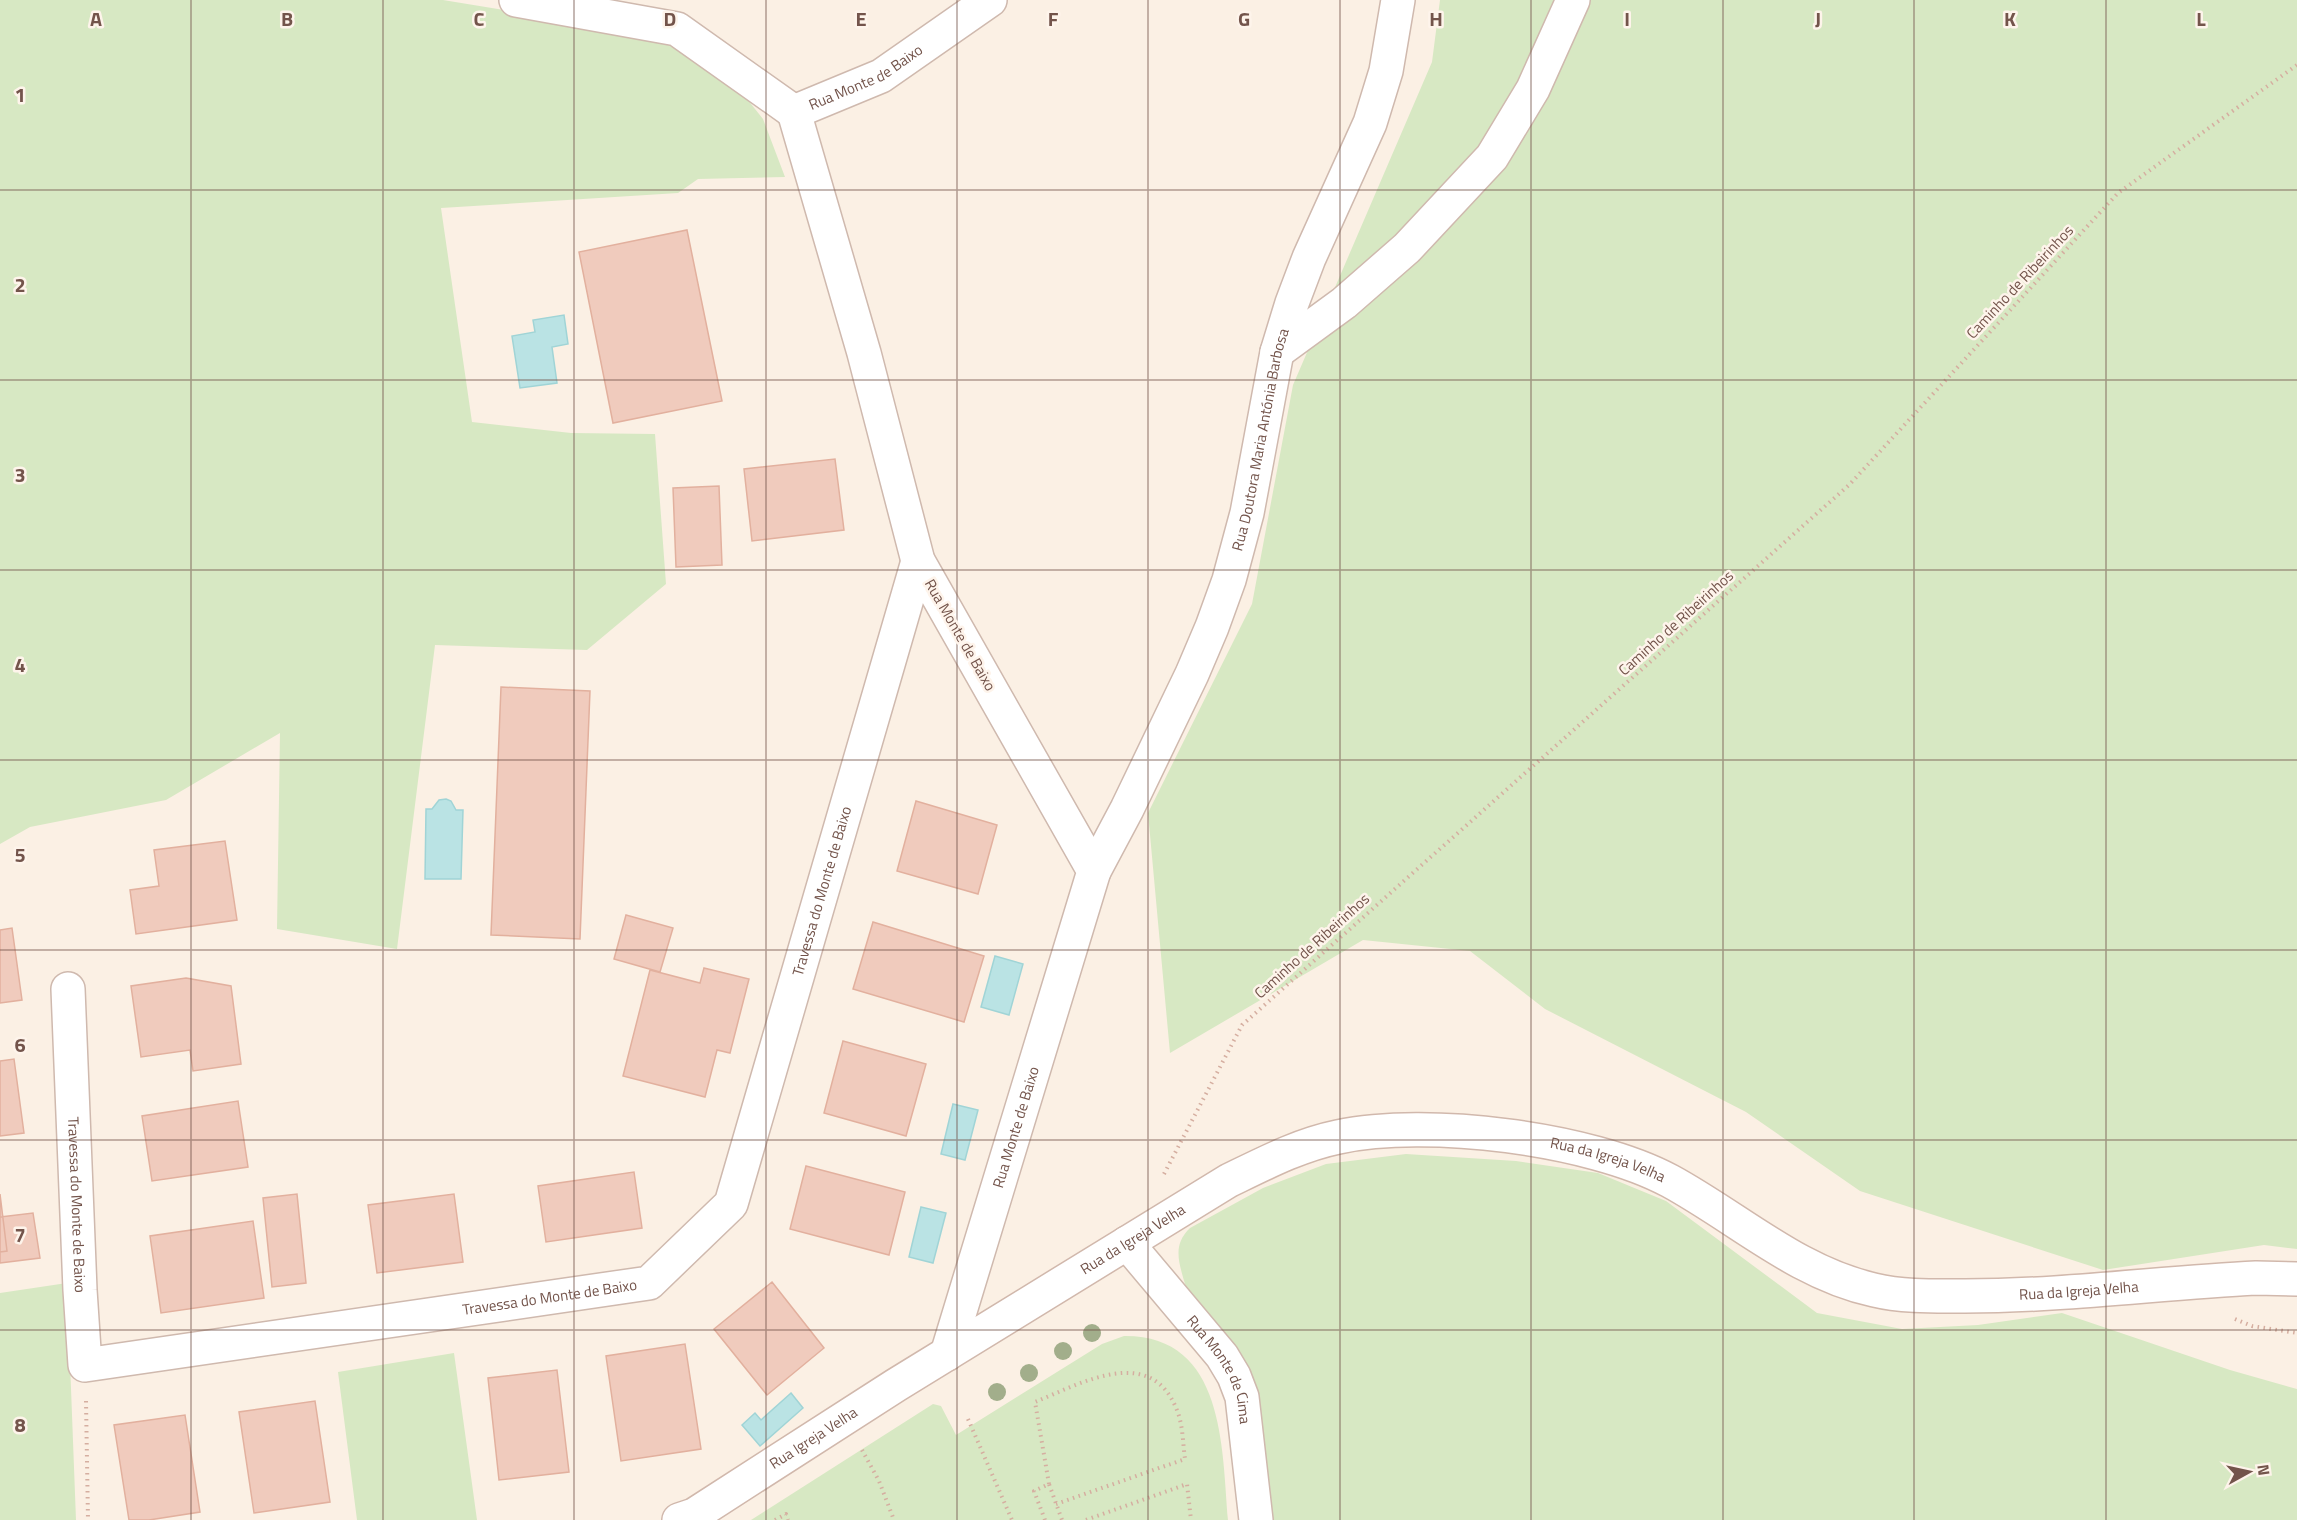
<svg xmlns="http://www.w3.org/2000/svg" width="2297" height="1520" viewBox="0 0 2297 1520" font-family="'Titillium Web',sans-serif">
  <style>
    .green { fill: #d7e8c3 }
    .water { fill: #bae3e4; stroke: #a0d4d6; stroke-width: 1.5 }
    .building { fill: #f0cbbd; stroke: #e2b09e; stroke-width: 1.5 }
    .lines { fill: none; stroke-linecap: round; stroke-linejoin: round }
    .street-casing { stroke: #cfb9ae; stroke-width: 36 }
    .secondary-casing { stroke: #d1b8ac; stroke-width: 36 }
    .path { stroke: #d5aea0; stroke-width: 4; stroke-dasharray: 1.5 4.5; stroke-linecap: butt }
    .street { stroke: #fff; stroke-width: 33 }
    .secondary { stroke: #fff; stroke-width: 33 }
    .tree { fill: #a2ae8b }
    .grid { fill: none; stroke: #73544b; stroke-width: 1.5; stroke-opacity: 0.55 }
    .labels { text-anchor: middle; stroke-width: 5; stroke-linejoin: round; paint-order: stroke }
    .street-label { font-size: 15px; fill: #73544b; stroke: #fef4eb }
    .grid-label { font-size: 20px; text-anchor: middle; font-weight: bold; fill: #73544b; stroke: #fef4eb; stroke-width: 5; stroke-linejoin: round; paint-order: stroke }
  </style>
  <rect width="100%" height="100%" fill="#fbf0e4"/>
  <path class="green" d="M0,0H443L672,38L728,75L763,119L785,177L698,179L678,193L441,208L472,422L571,433L655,434L666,584L587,650L435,645L397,949L277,929L280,733L166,800L30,827L0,844Z
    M1440,0H2297V1249L2264,1245L2103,1270L1860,1191L1746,1112L1545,1009L1470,951L1363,940L1170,1053L1148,813L1252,604L1293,385L1432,62Z
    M1406,1154L1516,1161L1598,1173L1666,1201L1817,1313L1902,1329L1978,1325L2062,1313L2230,1370L2297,1389V1520H1272L1185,1284C1179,1263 1172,1245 1190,1228L1263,1188L1326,1164Z
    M67,1283L76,1520H0V1293Z
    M1124,1336C1225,1335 1222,1448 1228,1520H751L933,1404L941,1406L956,1435L1102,1344Z
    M454,1353L477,1520H357L338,1372Z"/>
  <path class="water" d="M564,315L568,344L552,347L557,383L520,388L512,336L535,332L533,320Z
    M446,799L451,801L456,810H463L461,879H425L426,809H432L439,800Z
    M995,956L1023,964L1009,1015L981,1007Z
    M953,1104L978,1110L965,1160L941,1154Z
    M921,1207L946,1213L933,1263L909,1257Z
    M791,1393L803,1408L760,1446L742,1425L755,1413L761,1420Z"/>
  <path class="building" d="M687,230L722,401L613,423L579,252Z
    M835,459L844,530L752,541L744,469Z
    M719,486L722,565L676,567L673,488Z
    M501,687L590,691L580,939L491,935Z
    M916,801L997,825L978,894L897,871Z
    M225,841L237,920L136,934L130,890L159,886L154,850Z
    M626,915L673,928L660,972L614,959Z
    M873,922L984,956L964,1022L853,989Z
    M12,928L22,1000L0,1003V930Z
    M704,968L749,979L730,1053L717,1050L705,1097L623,1076L650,970L700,983Z
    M186,978L231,986L241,1064L193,1071L190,1050L141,1057L131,986Z
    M843,1041L926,1064L906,1136L824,1113Z
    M14,1059L24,1133L0,1136V1061Z
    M238,1101L248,1167L152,1181L142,1116Z
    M806,1166L905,1192L889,1255L790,1229Z
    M634,1172L642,1228L546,1242L538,1186Z
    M0,1194L7,1251L0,1252Z
    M297,1194L306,1283L272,1287L263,1198Z
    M454,1194L463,1262L377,1273L368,1205Z
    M33,1213L40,1258L0,1263V1217Z
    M253,1221L264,1298L161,1313L150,1236Z
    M772,1282L824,1348L767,1395L714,1329Z
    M685,1344L701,1449L621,1461L606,1356Z
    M557,1370L569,1472L499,1480L488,1378Z
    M315,1401L330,1502L254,1513L239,1412Z
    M185,1415L200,1512L149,1520H129L114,1425Z"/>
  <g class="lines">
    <defs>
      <g id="street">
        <path d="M516,0L677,29L794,112"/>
        <path d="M1277,352L1344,303L1407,248L1492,157L1533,89L1573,0"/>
        <path id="s1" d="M1094,871L1127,809L1192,674L1212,627L1229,580L1247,513L1277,352L1292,303L1309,258L1370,123L1386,71L1398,0"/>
        <path id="s2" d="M68,989L80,1290L85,1365L649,1283L731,1204L918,561"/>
        <path id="s3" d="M1127,1243L1222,1356L1234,1376L1242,1397L1256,1520"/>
        <path id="s4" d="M947,1354L1094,871L918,561L864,353L794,112L881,76L990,0"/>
      </g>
      <g id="secondary">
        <path id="s5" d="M679,1520L694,1515L896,1385L1228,1181C1263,1164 1299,1145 1338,1137C1427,1118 1590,1138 1670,1181C1738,1218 1797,1273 1874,1290C1903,1297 1935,1296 1965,1296C2062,1296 2159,1283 2256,1278L2297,1279"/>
      </g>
    </defs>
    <use href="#street" class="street-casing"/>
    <use href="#secondary" class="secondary-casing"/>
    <path class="path" d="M1164,1174L1242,1025L1850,484L2118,193L2297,65
      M2235,1319L2252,1326L2297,1333
      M86,1401L88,1520
      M968,1419L1012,1520
      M862,1450L879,1481L894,1520
      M1049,1484L1035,1402C1082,1383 1153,1342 1178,1413C1183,1427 1183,1445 1185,1459L1056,1504
      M775,1520L786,1514L788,1520
      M1045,1520L1034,1491L1049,1484L1062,1520
      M1086,1520L1187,1484L1191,1520"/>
    <use href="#street" class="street"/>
    <use href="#secondary" class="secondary"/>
  </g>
  <g class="tree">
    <circle cx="1092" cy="1333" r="9"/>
    <circle cx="1063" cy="1351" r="9"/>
    <circle cx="1029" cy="1373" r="9"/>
    <circle cx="997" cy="1392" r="9"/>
  </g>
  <path class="grid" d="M191,0V1520M383,0V1520M574,0V1520M766,0V1520M957,0V1520M1148,0V1520M1340,0V1520M1531,0V1520M1723,0V1520M1914,0V1520M2106,0V1520M0,190H2297M0,380H2297M0,570H2297M0,760H2297M0,950H2297M0,1140H2297M0,1330H2297"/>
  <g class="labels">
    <g class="street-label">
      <text dy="5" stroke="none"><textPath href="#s4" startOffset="1407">Rua Monte de Baixo</textPath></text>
      <text transform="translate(2020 282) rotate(-47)" y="5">Caminho de Ribeirinhos</text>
      <text dy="5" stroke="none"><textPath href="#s1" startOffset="465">Rua Doutora Maria Antónia Barbosa</textPath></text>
      <text transform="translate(1676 623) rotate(-42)" y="5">Caminho de Ribeirinhos</text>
      <text transform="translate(960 635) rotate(60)" y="5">Rua Monte de Baixo</text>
      <text dy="5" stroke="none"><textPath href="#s2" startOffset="1386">Travessa do Monte de Baixo</textPath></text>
      <text transform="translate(1312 946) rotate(-42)" y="5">Caminho de Ribeirinhos</text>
      <text dy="5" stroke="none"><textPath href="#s4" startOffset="237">Rua Monte de Baixo</textPath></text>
      <text dy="5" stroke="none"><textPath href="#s5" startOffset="1038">Rua da Igreja Velha</textPath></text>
      <text dy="5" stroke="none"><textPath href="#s2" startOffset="216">Travessa do Monte de Baixo</textPath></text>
      <text dy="5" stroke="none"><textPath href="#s5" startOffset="534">Rua da Igreja Velha</textPath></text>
      <text dy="5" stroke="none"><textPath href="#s5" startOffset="1542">Rua da Igreja Velha</textPath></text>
      <text dy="5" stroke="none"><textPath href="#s2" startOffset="846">Travessa do Monte de Baixo</textPath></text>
      <text dy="5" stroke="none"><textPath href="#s3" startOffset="159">Rua Monte de Cima</textPath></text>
      <text dy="5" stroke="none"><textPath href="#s5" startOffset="158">Rua Igreja Velha</textPath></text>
    </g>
  </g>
  <g class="grid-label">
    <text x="96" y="26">A</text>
    <text x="287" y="26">B</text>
    <text x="479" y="26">C</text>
    <text x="670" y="26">D</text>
    <text x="861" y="26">E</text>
    <text x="1053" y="26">F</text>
    <text x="1244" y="26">G</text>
    <text x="1436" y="26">H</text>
    <text x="1627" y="26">I</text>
    <text x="1818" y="26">J</text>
    <text x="2010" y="26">K</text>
    <text x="2201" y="26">L</text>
    <text x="20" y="102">1</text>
    <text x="20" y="292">2</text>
    <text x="20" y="482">3</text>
    <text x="20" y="672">4</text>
    <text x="20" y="862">5</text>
    <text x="20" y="1052">6</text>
    <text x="20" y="1242">7</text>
    <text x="20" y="1432">8</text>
  </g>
  <g transform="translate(2249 1472) rotate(82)" stroke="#fef4eb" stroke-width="4.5" paint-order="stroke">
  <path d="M0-4.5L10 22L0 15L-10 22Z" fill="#73544b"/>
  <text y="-9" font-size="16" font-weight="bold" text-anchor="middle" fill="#73544b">N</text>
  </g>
</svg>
